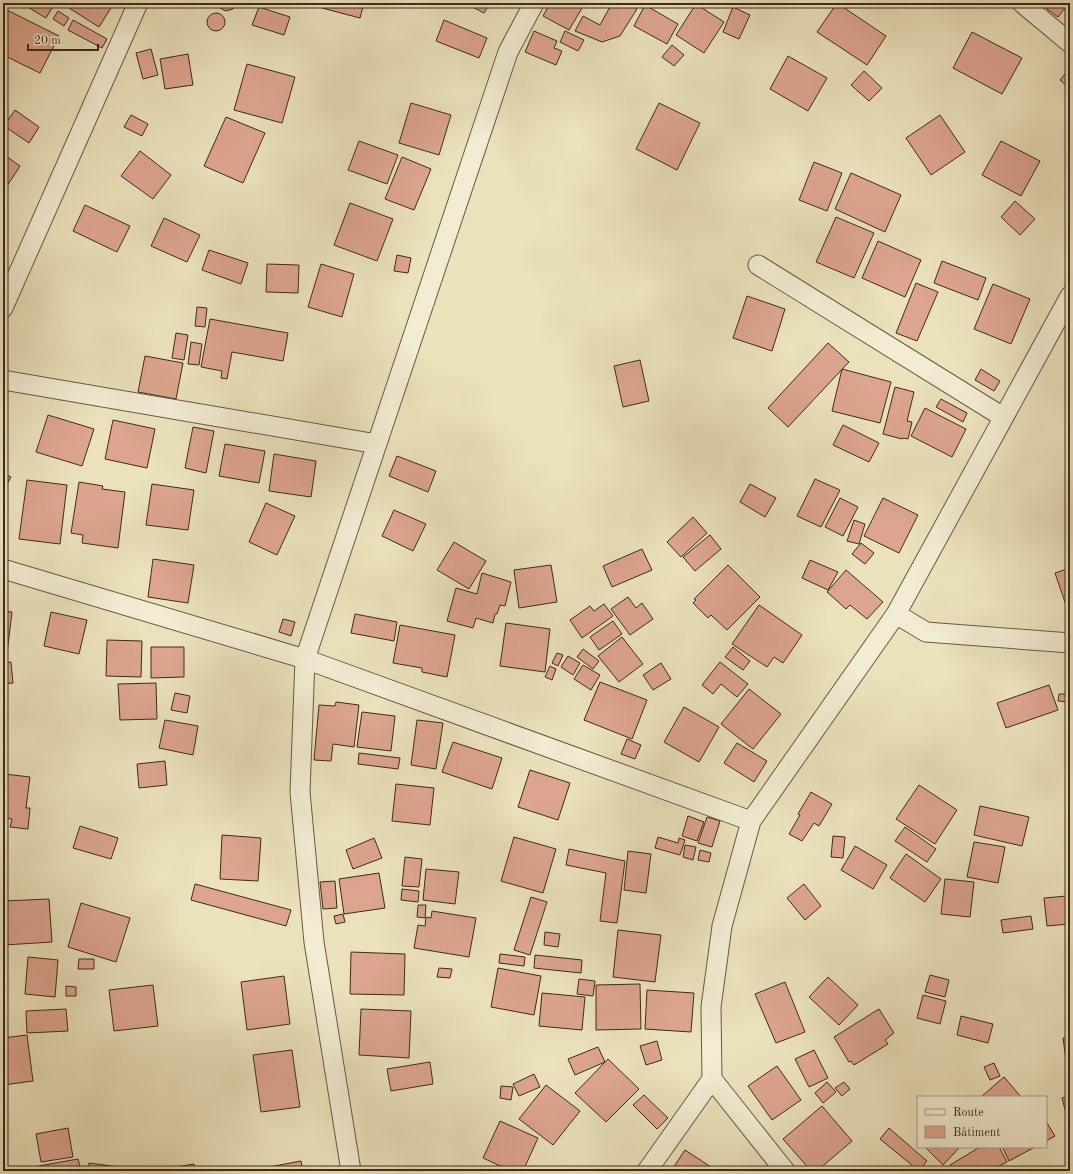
<svg xmlns="http://www.w3.org/2000/svg" width="1073" height="1174" viewBox="0 0 1073 1174" font-family="'Old Standard TT',serif">
  <style>
    .building { fill: #dda58f; stroke: #3d2a1c }
    .lines { fill: none; stroke-linecap: round; stroke-linejoin: round }
    .street-casing { stroke: #685844; stroke-width: 21 }
    .street { stroke: #f2ecd3; stroke-width: 19 }
  </style>
  <rect width="100%" height="100%" fill="#ebe2bc"/>
  <filter id="stains"><feTurbulence type="fractalNoise" baseFrequency=".005" numOctaves="4"/><feColorMatrix values="0 0 0 0 .2 0 0 0 0 .09 0 0 0 0 .02 0 0 0 .5 -.17"/></filter>
  <radialGradient id="worn" r=".72"><stop offset=".6" stop-color="#630" stop-opacity="0"/><stop offset="1" stop-color="#630" stop-opacity=".3"/></radialGradient>
  <path class="building" d="M21,3H55L46,18Z
    M61,3H114L99,27Z
    M217,3H237L233,9L226,11L220,8Z
    M323,3H364L360,18L322,8Z
    M465,3H490L484,13Z
    M550,3H585L569,30L543,16Z
    M612,3H627L637,9L620,36L602,42L575,31L583,16L600,25Z
    M837,3L886,36L867,65L817,32Z
    M1052,3H1069L1058,17L1047,9Z
    M696,4L724,22L704,53L676,35Z
    M645,5L678,24L667,44L634,26Z
    M259,7L290,17L284,35L252,25Z
    M733,7L750,15L739,39L723,32Z
    M3,8L59,36L40,73L3,55Z
    M58,11L69,18L64,26L53,19Z
    M207 22a9 9 0 1 1 18 0a9 9 0 1 1-18 0Z
    M73,20L107,39L102,48L68,30Z
    M444,20L487,38L479,58L436,41Z
    M534,31L557,41L554,48L562,51L556,65L525,52Z
    M565,31L584,40L578,51L560,42Z
    M972,32L1022,58L1002,94L953,68Z
    M672,45L684,55L674,66L662,57Z
    M151,49L158,75L143,79L136,53Z
    M188,54L193,85L165,89L160,59Z
    M788,56L827,78L808,111L770,89Z
    M247,64L295,77L282,123L234,110Z
    M1070,68V85L1068,87L1060,80Z
    M864,71L882,88L869,101L851,85Z
    M411,103L451,115L439,155L399,143Z
    M659,103L700,123L677,170L636,149Z
    M15,110L39,127L29,143L4,126Z
    M131,115L148,124L142,136L124,127Z
    M940,115L965,152L931,175L906,138Z
    M226,117L265,133L243,183L204,166Z
    M359,141L398,155L387,184L348,170Z
    M1001,141L1040,161L1021,196L982,175Z
    M140,151L171,175L153,199L121,176Z
    M3,154L20,166L3,192Z
    M402,157L431,169L414,210L385,199Z
    M814,162L842,173L827,211L799,200Z
    M851,173L901,195L885,232L835,209Z
    M1015,201L1035,219L1020,235L1001,217Z
    M350,203L393,219L377,261L334,245Z
    M85,205L130,226L117,252L73,231Z
    M836,217L874,233L854,278L816,262Z
    M164,218L200,235L187,262L151,246Z
    M878,241L921,260L905,297L862,278Z
    M209,250L248,263L241,284L202,270Z
    M397,255L411,258L408,273L394,271Z
    M942,261L986,278L978,300L934,283Z
    M267,264L299,265L298,293L266,292Z
    M321,264L354,274L342,317L308,307Z
    M916,283L938,292L917,341L896,333Z
    M993,284L1030,299L1011,344L974,329Z
    M747,296L785,309L772,351L733,338Z
    M197,307L207,308L205,327L195,326Z
    M210,319L288,333L283,361L232,352L227,379L221,378L222,371L201,367Z
    M176,333L188,335L184,360L172,358Z
    M191,342L202,344L199,365L188,364Z
    M828,343L849,362L788,427L768,408Z
    M145,356L183,363L176,399L138,392Z
    M640,360L649,401L623,407L614,366Z
    M842,369L891,382L880,423L832,411Z
    M981,369L1000,381L994,391L975,380Z
    M895,387L914,392L907,421L912,422L908,439L903,438L902,439L883,434Z
    M941,399L967,413L963,422L936,407Z
    M925,408L966,429L952,457L911,436Z
    M48,415L94,429L82,466L36,452Z
    M113,420L155,429L147,468L105,459Z
    M843,425L879,443L869,462L833,445Z
    M193,427L214,431L206,473L185,468Z
    M225,444L265,451L259,483L219,476Z
    M274,454L316,461L311,497L269,491Z
    M397,456L436,471L428,492L389,476Z
    M3,473L11,477L3,491Z
    M815,479L840,490L821,527L797,516Z
    M27,480L67,485L60,544L19,539Z
    M79,482L103,486L102,489L125,492L118,548L82,543L83,535L71,533Z
    M152,484L194,490L188,530L146,525Z
    M750,484L776,498L765,517L740,502Z
    M840,498L858,507L843,536L825,527Z
    M883,498L918,515L899,553L864,536Z
    M266,503L295,516L277,555L249,542Z
    M394,510L426,524L413,551L382,536Z
    M693,517L707,533L681,557L667,542Z
    M854,520L865,524L859,544L847,541Z
    M710,535L721,549L695,571L683,557Z
    M454,542L486,561L469,589L437,570Z
    M861,543L874,553L865,564L852,554Z
    M642,549L652,570L612,587L603,566Z
    M153,559L194,565L188,603L148,597Z
    M810,560L838,572L828,590L802,578Z
    M551,565L557,602L519,608L514,570Z
    M728,565L760,597L727,630L711,615L708,618L693,603L696,600L694,599Z
    M1070,568V611H1068L1055,573Z
    M846,570L883,602L867,619L850,605L846,609L827,592Z
    M482,573L511,582L505,606L500,605L497,614H495L493,623L476,618L473,628L447,621L456,588L477,594Z
    M628,597L636,608L642,603L653,619L630,635L611,609Z
    M604,604L613,616L582,638L570,620L590,606L594,611Z
    M759,605L802,635L783,663L774,657L767,667L732,644Z
    M3,611L12,612L7,653L3,652Z
    M51,612L87,620L79,654L44,646Z
    M355,614L397,622L394,641L351,633Z
    M283,619L295,622L291,636L279,632Z
    M613,621L622,634L599,650L590,637Z
    M506,623L550,629L545,672L500,666Z
    M400,625L455,635L447,677L422,672V668L393,663Z
    M622,637L643,664L619,682L598,656Z
    M107,640L142,641L141,677L106,676Z
    M151,647H184V677L151,678Z
    M733,647L750,661L743,670L725,657Z
    M583,649L599,661L593,669L577,657Z
    M557,653L563,655L558,666L552,663Z
    M568,656L580,663L573,675L561,667Z
    M11,662L13,683L3,684V663Z
    M720,662L748,684L737,697L721,684L713,694L702,685Z
    M661,663L671,679L653,690L643,675Z
    M583,665L600,675L591,690L574,679Z
    M550,666L556,669L552,680L545,677Z
    M600,682L647,700L632,739L584,720Z
    M156,683L157,719L120,720L118,684Z
    M1049,685L1058,710L1006,728L997,703Z
    M749,689L781,714L753,749L721,724Z
    M175,693L190,696L187,713L171,710Z
    M1059,694H1070V702L1058,701Z
    M336,702L359,705L354,747L333,744L331,761L314,760L319,705L335,706Z
    M684,707L719,727L699,762L664,742Z
    M362,712L395,716L391,751L357,747Z
    M165,720L198,726L193,755L159,748Z
    M417,720L443,723L436,769L411,765Z
    M627,739L641,745L635,759L621,754Z
    M453,742L502,758L492,789L442,772Z
    M737,743L767,761L754,782L724,763Z
    M359,753L400,758L398,769L358,764Z
    M3,761L6,762L5,774L30,777L26,808H30L28,829L10,827L12,819L3,818Z
    M165,761L167,785L139,788L137,764Z
    M530,770L570,783L558,820L518,807Z
    M396,784L434,788L430,825L392,821Z
    M919,785L957,810L935,844L896,819Z
    M811,792L832,804L819,826L814,823L802,841L789,834L800,815L798,814Z
    M980,806L1029,817L1022,846L974,835Z
    M688,816L704,822L697,841L682,836Z
    M707,817L720,821L712,847L698,843Z
    M80,826L118,838L111,859L73,848Z
    M905,827L936,849L927,862L895,841Z
    M222,835L261,838L258,881L220,879Z
    M833,836L845,837L843,858L831,857Z
    M514,837L556,849L543,893L501,881Z
    M658,837L678,843L679,838L685,840L680,855L655,848Z
    M374,838L382,858L353,869L346,850Z
    M974,842L1005,847L998,883L967,877Z
    M685,845L696,847L693,860L683,857Z
    M855,846L887,865L873,889L841,870Z
    M569,849L625,861L617,923L600,921L606,873L566,865Z
    M700,850L711,853L709,862L698,860Z
    M628,851L651,854L646,893L624,890Z
    M906,854L941,879L925,902L890,878Z
    M405,857L422,859L419,887L402,886Z
    M426,869L459,872L455,904L423,900Z
    M379,873L385,908L344,914L339,879Z
    M945,879L974,882L970,917L941,914Z
    M335,881L337,908L323,909L320,882Z
    M195,884L291,910L286,926L191,900Z
    M804,884L821,906L805,920L787,898Z
    M402,889L419,891L418,902L401,900Z
    M1067,896L1069,924L1047,926L1044,898Z
    M531,897L547,902L530,955L514,950Z
    M49,899L52,942L4,945L3,901Z
    M81,903L130,918L116,962L68,947Z
    M418,905H426L425,918L417,917Z
    M432,911L476,918L469,957L414,948L418,925L425,926L426,917L431,918Z
    M343,914L345,922L336,924L334,916Z
    M1031,916L1033,929L1003,933L1001,920Z
    M618,930L661,935L655,982L613,977Z
    M545,932L560,934L558,947L544,945Z
    M351,952L405,954L404,995L350,994Z
    M500,954L525,957L524,966L499,963Z
    M535,955L582,960L581,973L534,968Z
    M28,957L58,960L55,997L25,994Z
    M79,959H94V969H78Z
    M439,968L452,969L450,978L437,977Z
    M498,968L541,976L534,1015L491,1007Z
    M930,975L949,980L945,997L925,992Z
    M284,976L290,1024L247,1030L241,982Z
    M828,977L858,1005L839,1025L809,997Z
    M579,979L595,981L593,996L577,994Z
    M785,982L805,1032L776,1043L755,994Z
    M640,984L641,1029L596,1030V985Z
    M153,985L158,1026L114,1031L109,990Z
    M66,986L76,987V996H66Z
    M647,990L694,993L691,1032L645,1029Z
    M542,993L585,997L582,1030L539,1026Z
    M923,995L946,1001L940,1024L917,1018Z
    M66,1009L68,1031L27,1033L26,1011Z
    M361,1009L411,1011L409,1058L359,1055Z
    M879,1009L894,1033L885,1040L888,1044L854,1065L851,1061L849,1062L834,1037Z
    M961,1016L993,1024L988,1043L957,1035Z
    M27,1035L33,1081L3,1085V1038Z
    M1070,1037V1073L1068,1074L1063,1038Z
    M657,1041L662,1060L646,1065L640,1046Z
    M598,1047L605,1062L575,1075L568,1059Z
    M292,1050L300,1107L261,1112L253,1055Z
    M814,1050L828,1078L809,1087L795,1059Z
    M608,1059L639,1089L606,1122L575,1093Z
    M430,1062L433,1084L391,1091L387,1069Z
    M994,1063L1000,1076L990,1080L984,1067Z
    M777,1066L801,1100L772,1120L748,1086Z
    M534,1074L540,1087L519,1096L513,1084Z
    M1004,1077L1021,1097H981Z
    M827,1082L836,1092L823,1103L815,1093Z
    M844,1082L850,1089L842,1096L835,1088Z
    M546,1085L580,1111L553,1145L519,1119Z
    M501,1086L513,1087L511,1100L500,1098Z
    M644,1095L668,1118L657,1129L633,1105Z
    M1070,1096V1116L1067,1117L1062,1098Z
    M822,1106L852,1141L817,1171H811L783,1139Z
    M500,1121L538,1138L523,1171H511L483,1158Z
    M1047,1123L1055,1136L1046,1141V1124Z
    M68,1128L73,1157L41,1162L36,1134Z
    M889,1128L927,1161L919,1171L880,1139Z
    M925,1147H960L943,1165Z
    M980,1147H999L1007,1162L989,1171H953L950,1165Z
    M1005,1147H1035L1009,1161L1003,1148Z
    M685,1150L714,1169L713,1171H671Z
    M78,1159L81,1171H33V1167Z
    M301,1161L303,1171H270L269,1167Z
    M89,1163L134,1169V1171H88Z
    M194,1164L195,1171H157V1170Z
    M496,1166L505,1171H493Z"/>
  <g class="lines">
    <defs>
      <path id="street" d="M1022,3L1070,43
        M758,265L1003,417
        M3,308L138,3
        M3,380L377,444
        M3,569L305,659L751,821
        M896,614L926,632L1070,643
        M351,1171L314,942L300,792L305,659L508,52L534,3
        M647,1171L712,1079
        M785,1171L712,1079L711,1007L722,926L751,821L896,614L1070,296"/>
    </defs>
    <use href="#street" class="street-casing"/>
    <use href="#street" class="street"/>
  </g>
  <rect width="1073" height="1174" fill="none" stroke="#ebe2bc" stroke-width="16"/>
  <rect x="4" y="4" width="1065" height="1166" fill="none" stroke="#3d2a1c" stroke-width="2"/>
  <rect x="8" y="8" width="1057" height="1158" fill="none" stroke="#3d2a1c"/>
  <rect x="917" y="1096" width="130" height="52" fill="#f2ecd3" stroke="#aa9e8a"/>
  <rect x="925" y="1109" width="20" height="6" fill="#f2ecd3" stroke="#aa9e8a"/>
  <text x="953" y="1116" font-size="12" fill="#3d2a1c">Route</text>
  <rect x="925" y="1126" width="20" height="12" fill="#dda58f" stroke="#aa9e8a"/>
  <text x="953" y="1136" font-size="12" fill="#3d2a1c">Bâtiment</text>
  <path d="M28 44v6h70v-6" fill="none" stroke="#3d2a1c" stroke-width="2"/>
  <text x="34" y="44" font-size="12" fill="#3d2a1c" stroke="#f2ecd3" stroke-width="3" paint-order="stroke">20 m</text>
  <rect width="100%" height="100%" filter="url(#stains)"/>
  <rect width="100%" height="100%" fill="url(#worn)"/>
</svg>
